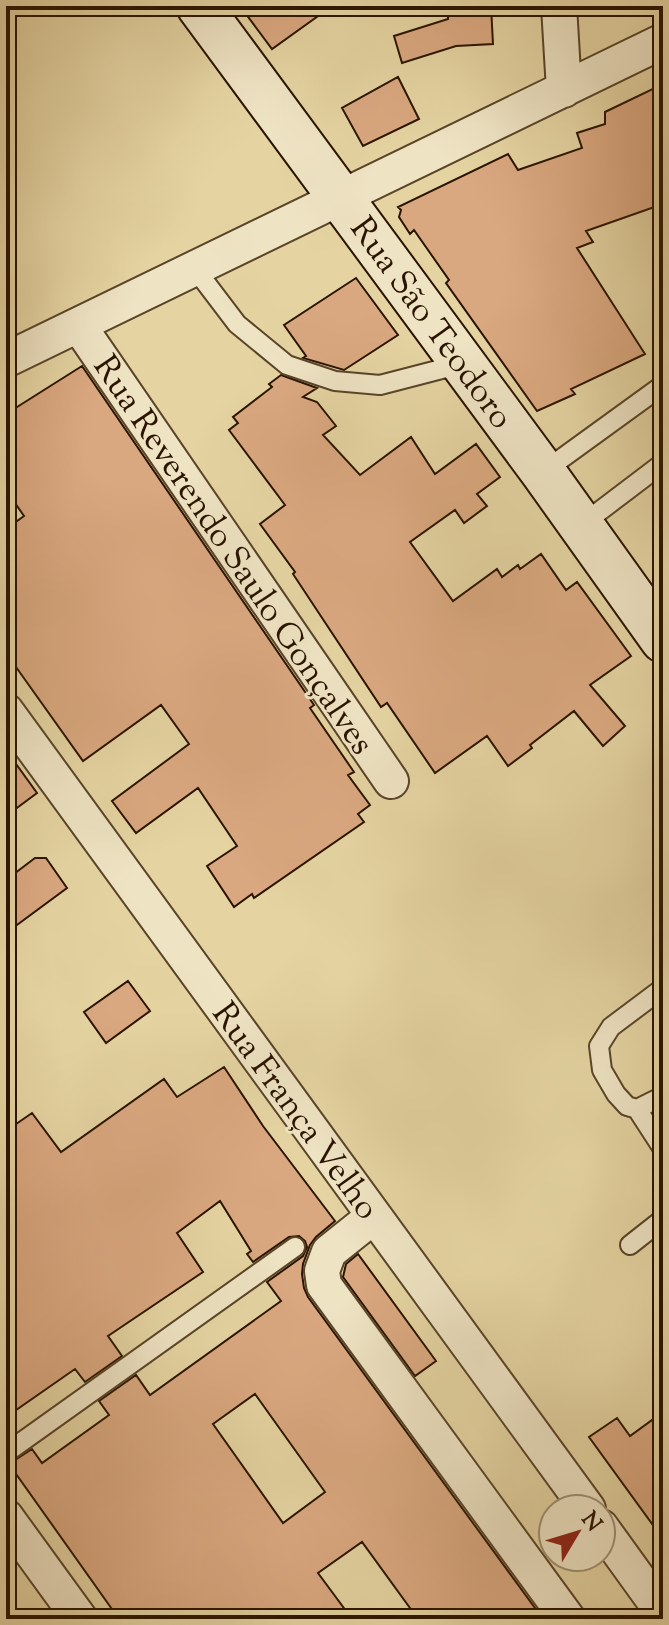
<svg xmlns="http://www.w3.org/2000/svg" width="669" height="1625" viewBox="0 0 669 1625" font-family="'Sorts Mill Goudy',serif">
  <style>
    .building { fill: #daa880; stroke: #2a1400; stroke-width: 2; fill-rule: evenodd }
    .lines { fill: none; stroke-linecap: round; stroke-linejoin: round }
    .lane-casing { stroke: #594428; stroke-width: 22 }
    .street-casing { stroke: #594428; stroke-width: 38 }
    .secondary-casing { stroke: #2a1400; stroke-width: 48 }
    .lane { stroke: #eee3c3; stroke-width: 18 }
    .street { stroke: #eee3c3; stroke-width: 34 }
    .secondary { stroke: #eee3c3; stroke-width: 44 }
    .labels { text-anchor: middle; stroke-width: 6; stroke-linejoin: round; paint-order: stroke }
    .street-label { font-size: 34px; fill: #2a1400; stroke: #eee3c3 }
  </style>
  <rect width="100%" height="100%" fill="#e5d4a2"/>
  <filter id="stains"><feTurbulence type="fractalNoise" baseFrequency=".0025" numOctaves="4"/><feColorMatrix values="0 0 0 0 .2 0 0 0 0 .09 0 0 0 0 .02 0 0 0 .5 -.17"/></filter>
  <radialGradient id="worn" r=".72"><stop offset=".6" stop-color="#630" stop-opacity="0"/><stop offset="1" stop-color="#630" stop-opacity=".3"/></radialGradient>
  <path class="building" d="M240,6H332L272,49Z
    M448,6H491L493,44L456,46L402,63L394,36L448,19Z
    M398,77L419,119L363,146L342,108Z
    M663,84V204L586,231L593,242L577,248L645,354L571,389L575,394L537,411L446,283L449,280L414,230L410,234L399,217L401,210L398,207L508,154L518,170L582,148L577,133L605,124V112Z
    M356,278L398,335L344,370L303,358L306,356L284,325Z
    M82,366L314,705L310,708L354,772L348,775L370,805L358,814L364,822L254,898L252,894L234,907L207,866L237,846L198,788L136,833L112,801L189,744L161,705L83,761L6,653V529L24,516L6,490V414Z
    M281,375L317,388L303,397L317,402L336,426L323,435L360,475L411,437L435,474L476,444L500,477L477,494L487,506L464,523L455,510L410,542L453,601L497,569L502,577L518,565L520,569L541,554L566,590L577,582L631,656L590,685L625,726L603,746L574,711L530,745L532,748L508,766L487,736L435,773L387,703L381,707L293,574L295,572L260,524L285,505L229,430L238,423L233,417L272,387L269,384Z
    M6,750L37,793L6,816Z
    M35,858H46L67,888L6,933V880Z
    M128,981L150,1011L106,1043L84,1012Z
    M224,1067L263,1126L335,1221L316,1237L310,1245L303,1264L302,1274L304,1288L308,1297L543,1619H418L362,1542L318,1573L352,1619H119L9,1464L32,1449L42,1463L109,1415L99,1401L136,1375L150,1395L281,1301L267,1282L303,1256L307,1247L305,1241L299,1236L289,1237L253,1262L247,1254L251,1251L220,1201L177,1233L203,1272L108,1336L122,1356L85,1382L75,1369L6,1417V1131L32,1113L61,1152L164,1079L177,1097ZM255,1394L325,1492L283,1523L213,1424Z
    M358,1254L436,1361L415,1376L343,1277L346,1264Z
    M663,1412V1539L589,1437L617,1418L630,1436Z"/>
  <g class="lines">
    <defs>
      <path id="lane" d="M196,270L237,324L287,365L335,381L380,385L461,364
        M543,472L663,385
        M580,526L663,463
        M663,988L611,1027L599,1046L602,1070L616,1094L627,1106L637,1109L663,1149
        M637,1109L663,1096
        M630,1245L663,1219
        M6,1453L295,1247"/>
      <path id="street" d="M559,6L564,90
        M79,326L391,781
        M6,360L663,41
        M6,711L588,1509
        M374,1216L329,1252L322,1271L324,1285L568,1619
        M6,1517L80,1619
        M601,1527L663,1613"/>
      <path id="secondary" d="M199,6L543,472L663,640"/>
    </defs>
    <use href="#lane" class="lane-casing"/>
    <use href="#street" class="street-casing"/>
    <use href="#secondary" class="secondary-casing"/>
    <use href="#lane" class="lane"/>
    <use href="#street" class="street"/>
    <use href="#secondary" class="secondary"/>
  </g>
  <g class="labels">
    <g class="street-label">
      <text transform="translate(433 322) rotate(54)" y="12">Rua São Teodoro</text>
      <text transform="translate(235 554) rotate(56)" y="12">Rua Reverendo Saulo Gonçalves</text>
      <text transform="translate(297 1110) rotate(54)" y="12">Rua França Velho</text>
    </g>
  </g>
  <rect width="669" height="1625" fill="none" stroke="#e5d4a2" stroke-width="32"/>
  <rect x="8" y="8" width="653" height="1609" fill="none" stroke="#2a1400" stroke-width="4"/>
  <rect x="16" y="16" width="637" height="1593" fill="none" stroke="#2a1400" stroke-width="2"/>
  <g transform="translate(577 1533) rotate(52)"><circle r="38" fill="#eee3c3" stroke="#a09075" stroke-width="2"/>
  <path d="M0-6L14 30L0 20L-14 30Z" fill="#8f2418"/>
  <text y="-12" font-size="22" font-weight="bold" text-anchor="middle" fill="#2a1400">N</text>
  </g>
  <rect width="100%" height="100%" filter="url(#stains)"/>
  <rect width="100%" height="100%" fill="url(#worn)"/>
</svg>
